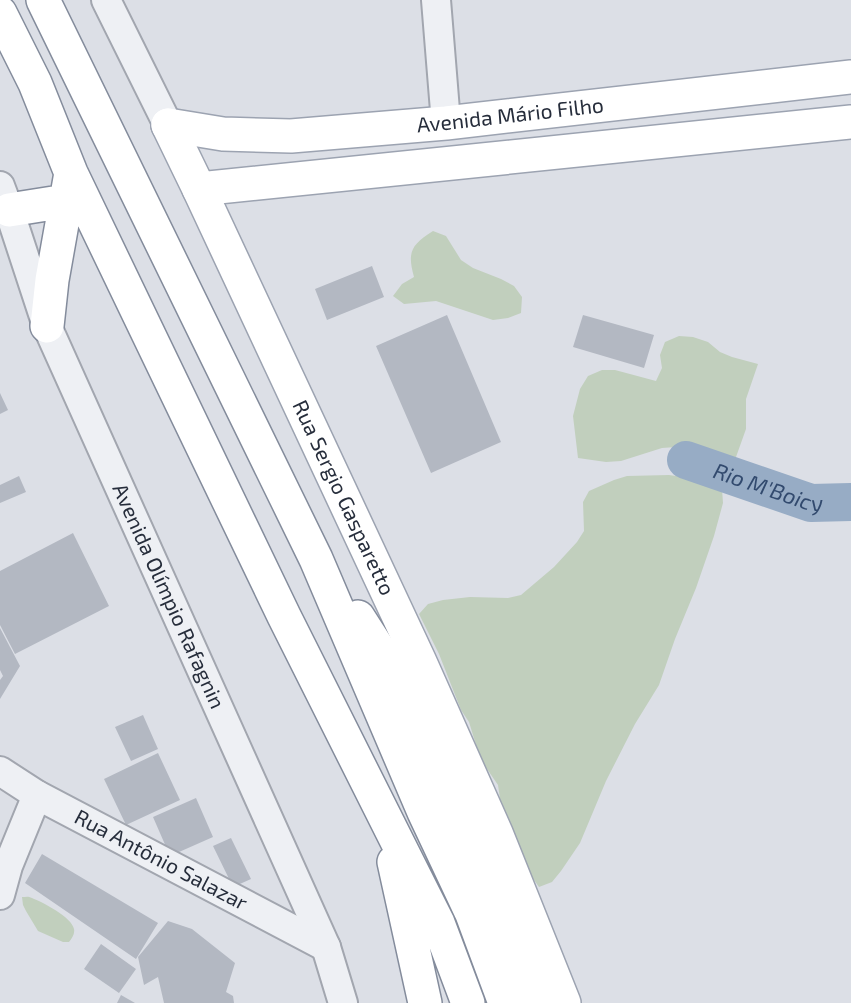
<svg xmlns="http://www.w3.org/2000/svg" width="851" height="1003" viewBox="0 0 851 1003" font-family="'Exo 2',sans-serif">
  <style>
    .green { fill: #c1cfbd }
    .lines { fill: none; stroke-linecap: round; stroke-linejoin: round }
    .river { stroke: #97acc5; stroke-width: 38 }
    .building { fill: #b3b8c2 }
    .minor-casing { stroke: #a2a6af; stroke-width: 32 }
    .major-casing { stroke: #9ca3b1; stroke-width: 36 }
    .highway-casing { stroke: #848c9c; stroke-width: 36 }
    .minor { stroke: #eef0f4; stroke-width: 28 }
    .major { stroke: #fff; stroke-width: 33 }
    .highway { stroke: #fff; stroke-width: 33 }
    .labels { text-anchor: middle; stroke-width: 5; stroke-linejoin: round; paint-order: stroke }
    .street-label { font-size: 21px; fill: #262d3b; stroke: #ebeef4 }
    .water-label { font-size: 22px; font-style: italic; fill: #324a6e; stroke: #ebeef4 }
  </style>
  <rect width="100%" height="100%" fill="#dcdfe6"/>
  <path class="green" d="M433,231L446,236L461,260L473,268L501,279L514,286L522,297L521,313L508,318L493,320L436,301L404,304L393,296L402,284L414,277C407,252 411,245 433,231Z
    M679,336L693,337L708,342L720,352L732,357L758,364L746,399V429L736,457L725,467L710,466L689,452L676,447L662,448L621,461L606,462L578,458L573,416L580,389L588,376L602,370H615L656,381L662,368L660,355L665,342Z
    M669,475C688,478 705,479 722,489L723,503L714,536L696,588L675,639L659,685L635,724L606,781L580,843L561,871L552,882L539,887L527,870L502,812L498,785L483,763L477,748L469,722L461,710L439,654L419,614L428,604L443,600L470,597L508,598L521,595L554,567L577,542L584,531L583,502L589,491L614,480L627,476Z
    M22,897C26,897 28,896 32,898C42,902 72,917 74,929C75,934 72,938 69,942H63L38,931L26,911L23,905Z"/>
  <g class="lines">
    <path class="river" id="s1" d="M686,460L811,503L851,502"/>
  </g>
  <path class="building" d="M372,266L384,297L327,320L315,289Z
    M447,315L501,442L431,473L376,346Z
    M583,315L654,335L644,368L573,347Z
    M0,393L8,410L0,414Z
    M19,476L26,492L0,503V485Z
    M73,533L109,606L15,654L0,625V571Z
    M0,628L20,666L0,699V680L3,676L0,670Z
    M143,715L158,749L131,761L115,727Z
    M158,753L180,800L126,825L104,779Z
    M196,798L213,837L170,856L153,817Z
    M231,838L251,879L233,887L213,846Z
    M42,854L158,923L136,959L25,883Z
    M168,921L192,929L235,963L226,992L233,996L234,1003H164L158,977L144,985L138,957Z
    M101,944L136,969L119,993L84,969Z
    M121,995L135,1003H117Z"/>
  <g class="lines">
    <defs>
      <g id="minor">
        <path d="M106,0L168,125"/>
        <path d="M436,0L446,123"/>
        <path id="s2" d="M0,186L9,210L47,326L326,947L343,1003"/>
        <path id="s3" d="M0,771L37,795L326,947"/>
        <path d="M0,895L8,866L37,795"/>
      </g>
      <g id="major">
        <path id="s4" d="M168,125L199,189L420,662L496,833L564,1003"/>
        <path id="s5" d="M168,125L223,134L291,136L446,123L851,77"/>
        <path d="M199,189L851,122"/>
      </g>
      <path id="highway" d="M43,0L316,559L424,812L472,914L505,1003
        M0,13L35,83L71,173L284,616L438,923L468,1003
        M9,210L66,201
        M47,326L52,280L71,173
        M358,617L385,659L445,779L513,931L539,1003
        M394,862L425,1003"/>
    </defs>
    <use href="#minor" class="minor-casing"/>
    <use href="#major" class="major-casing"/>
    <use href="#highway" class="highway-casing"/>
    <use href="#minor" class="minor"/>
    <use href="#major" class="major"/>
    <use href="#highway" class="highway"/>
  </g>
  <g class="labels">
    <g class="street-label">
      <text dy="7" stroke="none"><textPath href="#s5" startOffset="344">Avenida Mário Filho</textPath></text>
      <text dy="7" stroke="none"><textPath href="#s4" startOffset="412">Rua Sergio Gasparetto</textPath></text>
      <text dy="7" stroke="none"><textPath href="#s2" startOffset="444">Avenida Olímpio Rafagnin</textPath></text>
      <text dy="7" stroke="none"><textPath href="#s3" startOffset="184">Rua Antônio Salazar</textPath></text>
    </g>
    <g class="water-label">
      <text dy="8" stroke="none"><textPath href="#s1" startOffset="87">Rio M'Boicy</textPath></text>
    </g>
  </g>
</svg>
